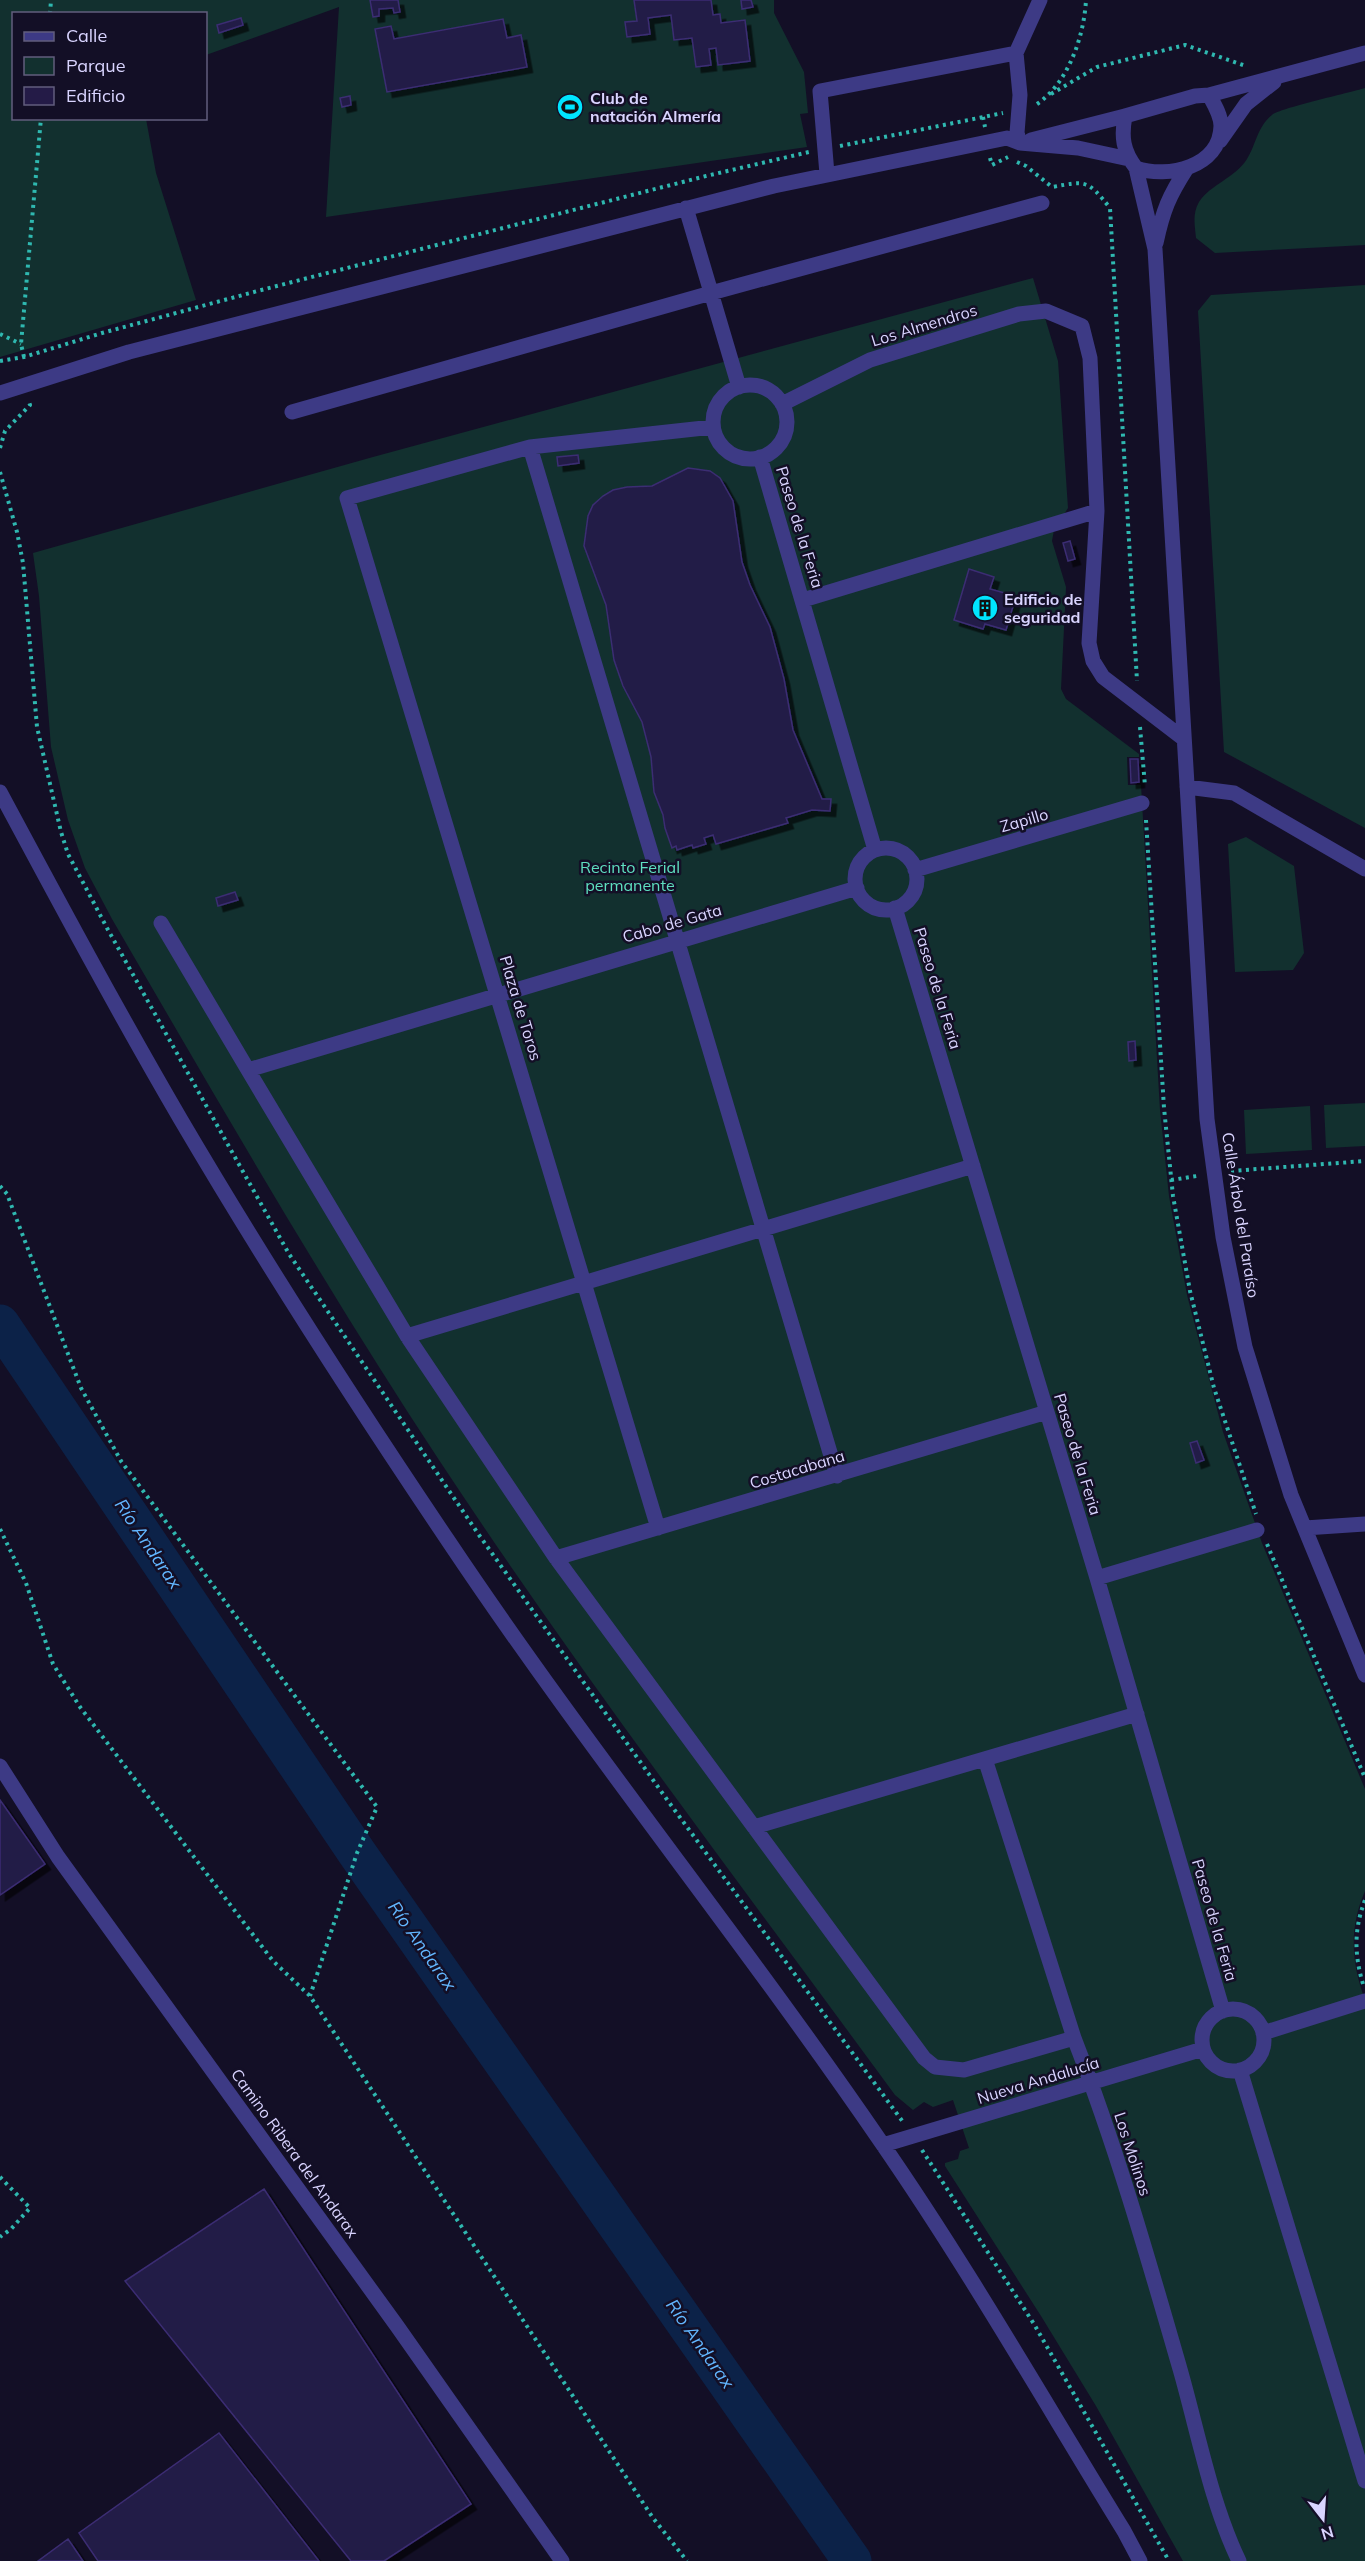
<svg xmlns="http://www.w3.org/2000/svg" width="1365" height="2561" viewBox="0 0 1365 2561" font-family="Mulish,sans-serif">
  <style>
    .green { fill: #12302f }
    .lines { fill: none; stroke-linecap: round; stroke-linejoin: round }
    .river { stroke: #0c2248; stroke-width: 39 }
    .building { fill: #241b47; stroke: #3b2d73; stroke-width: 1.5; filter: url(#shadow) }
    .path { stroke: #2fb8b0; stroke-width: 4; stroke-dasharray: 3 4.5; stroke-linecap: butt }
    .minor { stroke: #3d3a85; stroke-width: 15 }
    .labels { text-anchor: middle; stroke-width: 5; stroke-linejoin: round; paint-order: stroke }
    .poi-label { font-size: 16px; font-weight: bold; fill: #d9d4ff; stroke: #130f26; text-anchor: start }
    .street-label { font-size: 16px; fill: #d9d4ff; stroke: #130f26 }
    .park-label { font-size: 16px; fill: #5fe0c0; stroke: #130f26 }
    .water-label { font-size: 18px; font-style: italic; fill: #62b6ff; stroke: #130f26 }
  </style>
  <defs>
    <filter id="shadow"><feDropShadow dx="5.5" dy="5.5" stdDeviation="0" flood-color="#0009"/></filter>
  </defs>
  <rect width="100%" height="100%" fill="#130f26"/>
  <path class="green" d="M0,0H774V13L804,72L808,113L800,114L807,147L326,217L339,7L206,55V14H14V118L146,119L156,173L196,300L0,357Z
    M1365,88V245L1215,253L1196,238C1195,226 1192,214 1199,202C1211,184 1235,178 1247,159C1256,145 1257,127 1272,115C1280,108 1349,93 1365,88Z
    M1033,278L1058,361L1068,508L1054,530L1052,541L1066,587L1061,689L1066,699L1139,754V757H1127L1128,785H1141L1160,1110L1169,1196L1187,1295L1223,1432L1262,1543L1365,1789V1891C1349,1928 1351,1962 1365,2000V2561H1183L1096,2406L1041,2316L945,2166V2163L958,2159L960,2151L969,2148L953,2100L933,2107L924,2102L913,2110L895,2095C741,1885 582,1677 439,1460C323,1284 218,1101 112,919L85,868L68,820L51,747L39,596L33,553L373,457Z
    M1365,285V828L1224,752L1198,311L1211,295Z
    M1246,837L1294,866L1304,953L1293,970L1235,972L1228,844Z
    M1365,1103V1146L1326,1148L1324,1105Z
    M1310,1106L1312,1150L1246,1154L1244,1110Z"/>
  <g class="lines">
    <path class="river" d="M0,1324L357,1853L852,2561"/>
  </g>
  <path class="building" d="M370,0H398L400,12L394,13L393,8L379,9V16L373,17Z
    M634,0H711L713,15L720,14L721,23L745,20L750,61L718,65L716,48L709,49L711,65L696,67L692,38L674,40L671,15L648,18L650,34L627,37L625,22L637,21Z
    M741,0H751L753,7L742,9Z
    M241,18L243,25L219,33L217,25Z
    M503,19L507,38L521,35L527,67L387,92L375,29L391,26L394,39Z
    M350,96L351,105L342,107L340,98Z
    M578,455L579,463L558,466L557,457Z
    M688,468L710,471L720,478L733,501L742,562L750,585L770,627L784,679L793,730L822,799H831L830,811L812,810L786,818L788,823L716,844L713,835L704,838L706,844L693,848L692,845L677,850L676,846L672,848L665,828L663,815L654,792L651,757L642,722L623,686L614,660L606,605L584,546L588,516L593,505L603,496L613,490L627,487L652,486Z
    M1070,541L1075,559L1068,561L1063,543Z
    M969,569L994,577L990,589L1016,596L1006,630L985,624L983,629L954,620Z
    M1130,759H1138L1139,782L1131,783Z
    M235,892L238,900L218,906L216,898Z
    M1135,1041L1136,1060L1129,1061L1128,1042Z
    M1197,1441L1204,1460L1196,1463L1190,1443Z
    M0,1800L45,1864L0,1895Z
    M264,2189L471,2504L384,2561H351L125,2281Z
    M219,2433L319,2561H98L79,2533Z
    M68,2539L83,2561H38Z"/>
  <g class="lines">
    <path class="path" d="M50,14L51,0
      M1051,94L1097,67L1185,45L1246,66
      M1037,104C1068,83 1084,37 1086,0
      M983,117L985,127
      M840,146L1003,113
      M990,158L992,165L1008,157
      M1017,162L1026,166L1052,187C1086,181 1087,179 1110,208L1137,681
      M0,334L21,344
      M24,357L21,344L41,118
      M0,361L24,357L102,333L265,289L706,176L809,152
      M0,448L5,431L30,405L29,402
      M0,472L17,532L23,563L37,727L61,832L68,854L107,928L289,1254L479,1535L668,1801L903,2122
      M1140,727L1145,786
      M1146,820L1164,1108L1173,1196L1190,1291L1214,1388L1256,1514
      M1231,1171L1365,1161
      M1171,1180L1197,1176
      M0,1186L7,1194L81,1388L121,1461L377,1807L357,1853L310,1996
      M0,1529L26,1583L53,1664L80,1707L273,1961L310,1996L653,2518L687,2561
      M1267,1544L1365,1778
      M1363,1984C1354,1954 1354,1929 1365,1900
      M922,2150L1034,2324L1169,2561
      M0,2177L30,2208L11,2229L0,2237"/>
    <path class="minor" d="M1016,53L1040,0
      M1209,95C1214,104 1221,115 1221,126C1220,167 1168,179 1136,168C1123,151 1121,137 1125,116L1195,96Z
      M1209,95L1365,53
      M1031,140L1125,116
      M1220,141L1246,104L1274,82
      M1136,168L1155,249L1207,1119L1223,1237L1245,1347L1291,1495L1365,1675
      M827,174L820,91L1016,53L1020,95L1017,133L1020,143
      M686,208L739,387
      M1156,243C1163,210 1169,196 1187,168
      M713 422a37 37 0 1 1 74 0a37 37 0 1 1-74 0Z
      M0,393L129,352L774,186L1007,138L1020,143L1078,148L1129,159
      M782,404L870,360L1019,314L1046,311L1082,326L1090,358L1097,511L1089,643L1093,661L1103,677L1184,739
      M292,412L711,293L1042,203
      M530,447L837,1476
      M760,457L875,850
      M803,600L1097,511
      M1187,787L1234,793L1365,869
      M0,792C59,902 118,1012 181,1120C265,1263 356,1404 449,1542C586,1747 742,1939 881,2142C968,2268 1044,2401 1124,2531L1140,2561
      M855 879a31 31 0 1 1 62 0a31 31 0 1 1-62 0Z
      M915,870L1142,803
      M895,908L1097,1578L1223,2011
      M161,923L248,1070L857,888
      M248,1070L407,1336L556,1558L924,2058L935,2067L964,2070L1074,2038
      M407,1336L973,1166
      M658,1528L347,498L530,447L713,427
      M1305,1528L1365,1524
      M556,1558L1047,1412
      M1097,1578L1257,1530
      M985,1759L1074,2038C1116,2146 1148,2258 1180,2369C1198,2432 1211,2503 1239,2561
      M0,1766L58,1857L397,2326L562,2561
      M754,1827L1137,1714
      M1202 2040a31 31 0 1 1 62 0a31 31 0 1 1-62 0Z
      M1263,2033L1365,2001
      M1240,2070L1365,2481
      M883,2145L1203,2049"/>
  </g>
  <defs>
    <symbol id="stadium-disc" viewBox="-11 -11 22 22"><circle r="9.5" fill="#00e5ff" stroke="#130f26"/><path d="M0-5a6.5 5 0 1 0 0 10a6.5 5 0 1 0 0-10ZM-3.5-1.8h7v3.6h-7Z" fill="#111"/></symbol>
    <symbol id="building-disc" viewBox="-11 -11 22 22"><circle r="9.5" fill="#00e5ff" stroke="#130f26"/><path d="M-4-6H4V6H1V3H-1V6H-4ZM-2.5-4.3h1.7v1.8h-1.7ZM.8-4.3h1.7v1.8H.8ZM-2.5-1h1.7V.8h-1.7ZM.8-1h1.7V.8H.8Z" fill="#111"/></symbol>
  </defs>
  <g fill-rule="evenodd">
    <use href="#stadium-disc" x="555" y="92" width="30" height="30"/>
    <use href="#building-disc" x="970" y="593" width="30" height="30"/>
  </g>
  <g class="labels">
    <g class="poi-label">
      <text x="590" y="104">Club de<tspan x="590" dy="18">natación Almería</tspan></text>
      <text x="1004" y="605">Edificio de<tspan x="1004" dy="18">seguridad</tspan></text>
    </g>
    <g class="street-label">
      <text transform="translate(924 325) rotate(-17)" y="6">Los Almendros</text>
      <text transform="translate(800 527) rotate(73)" y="6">Paseo de la Feria</text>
      <text transform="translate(1024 820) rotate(-16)" y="6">Zapillo</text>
      <text transform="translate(672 923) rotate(-16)" y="6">Cabo de Gata</text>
      <text transform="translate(938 988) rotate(73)" y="6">Paseo de la Feria</text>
      <text transform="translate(521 1008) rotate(73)" y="6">Plaza de Toros</text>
      <text transform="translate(1241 1215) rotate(81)" y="6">Calle Árbol del Paraíso</text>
      <text transform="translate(1078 1454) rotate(73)" y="6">Paseo de la Feria</text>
      <text transform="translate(797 1469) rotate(-17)" y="6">Costacabana</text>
      <text transform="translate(1215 1920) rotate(74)" y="6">Paseo de la Feria</text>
      <text transform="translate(1038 2080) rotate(-17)" y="6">Nueva Andalucía</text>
      <text transform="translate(295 2153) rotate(54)" y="6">Camino Ribera del Andarax</text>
      <text transform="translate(1133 2154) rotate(72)" y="6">Los Molinos</text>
    </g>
    <g class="park-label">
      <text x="630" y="873">Recinto Ferial<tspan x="630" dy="18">permanente</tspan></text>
    </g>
    <g class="water-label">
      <text transform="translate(148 1544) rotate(56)" y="6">Río Andarax</text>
      <text transform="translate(422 1946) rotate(55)" y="6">Río Andarax</text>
      <text transform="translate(700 2344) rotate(55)" y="6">Río Andarax</text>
    </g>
  </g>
  <rect x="12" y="12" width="195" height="108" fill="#130f26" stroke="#625e7d" stroke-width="1.5"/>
  <rect x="24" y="32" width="30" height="9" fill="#3d3a85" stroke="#625e7d" stroke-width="1.5"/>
  <text x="66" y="42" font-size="18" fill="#d9d4ff">Calle</text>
  <rect x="24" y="57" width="30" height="18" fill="#12302f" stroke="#625e7d" stroke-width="1.5"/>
  <text x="66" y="72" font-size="18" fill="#d9d4ff">Parque</text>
  <rect x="24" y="87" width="30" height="18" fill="#241b47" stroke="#625e7d" stroke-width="1.5"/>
  <text x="66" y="102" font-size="18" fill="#d9d4ff">Edificio</text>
  <g transform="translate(1323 2519) rotate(163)" stroke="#130f26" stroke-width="4.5" paint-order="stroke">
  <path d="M0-4.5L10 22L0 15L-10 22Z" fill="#d9d4ff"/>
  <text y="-9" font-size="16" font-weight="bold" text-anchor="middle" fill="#d9d4ff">N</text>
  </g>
</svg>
